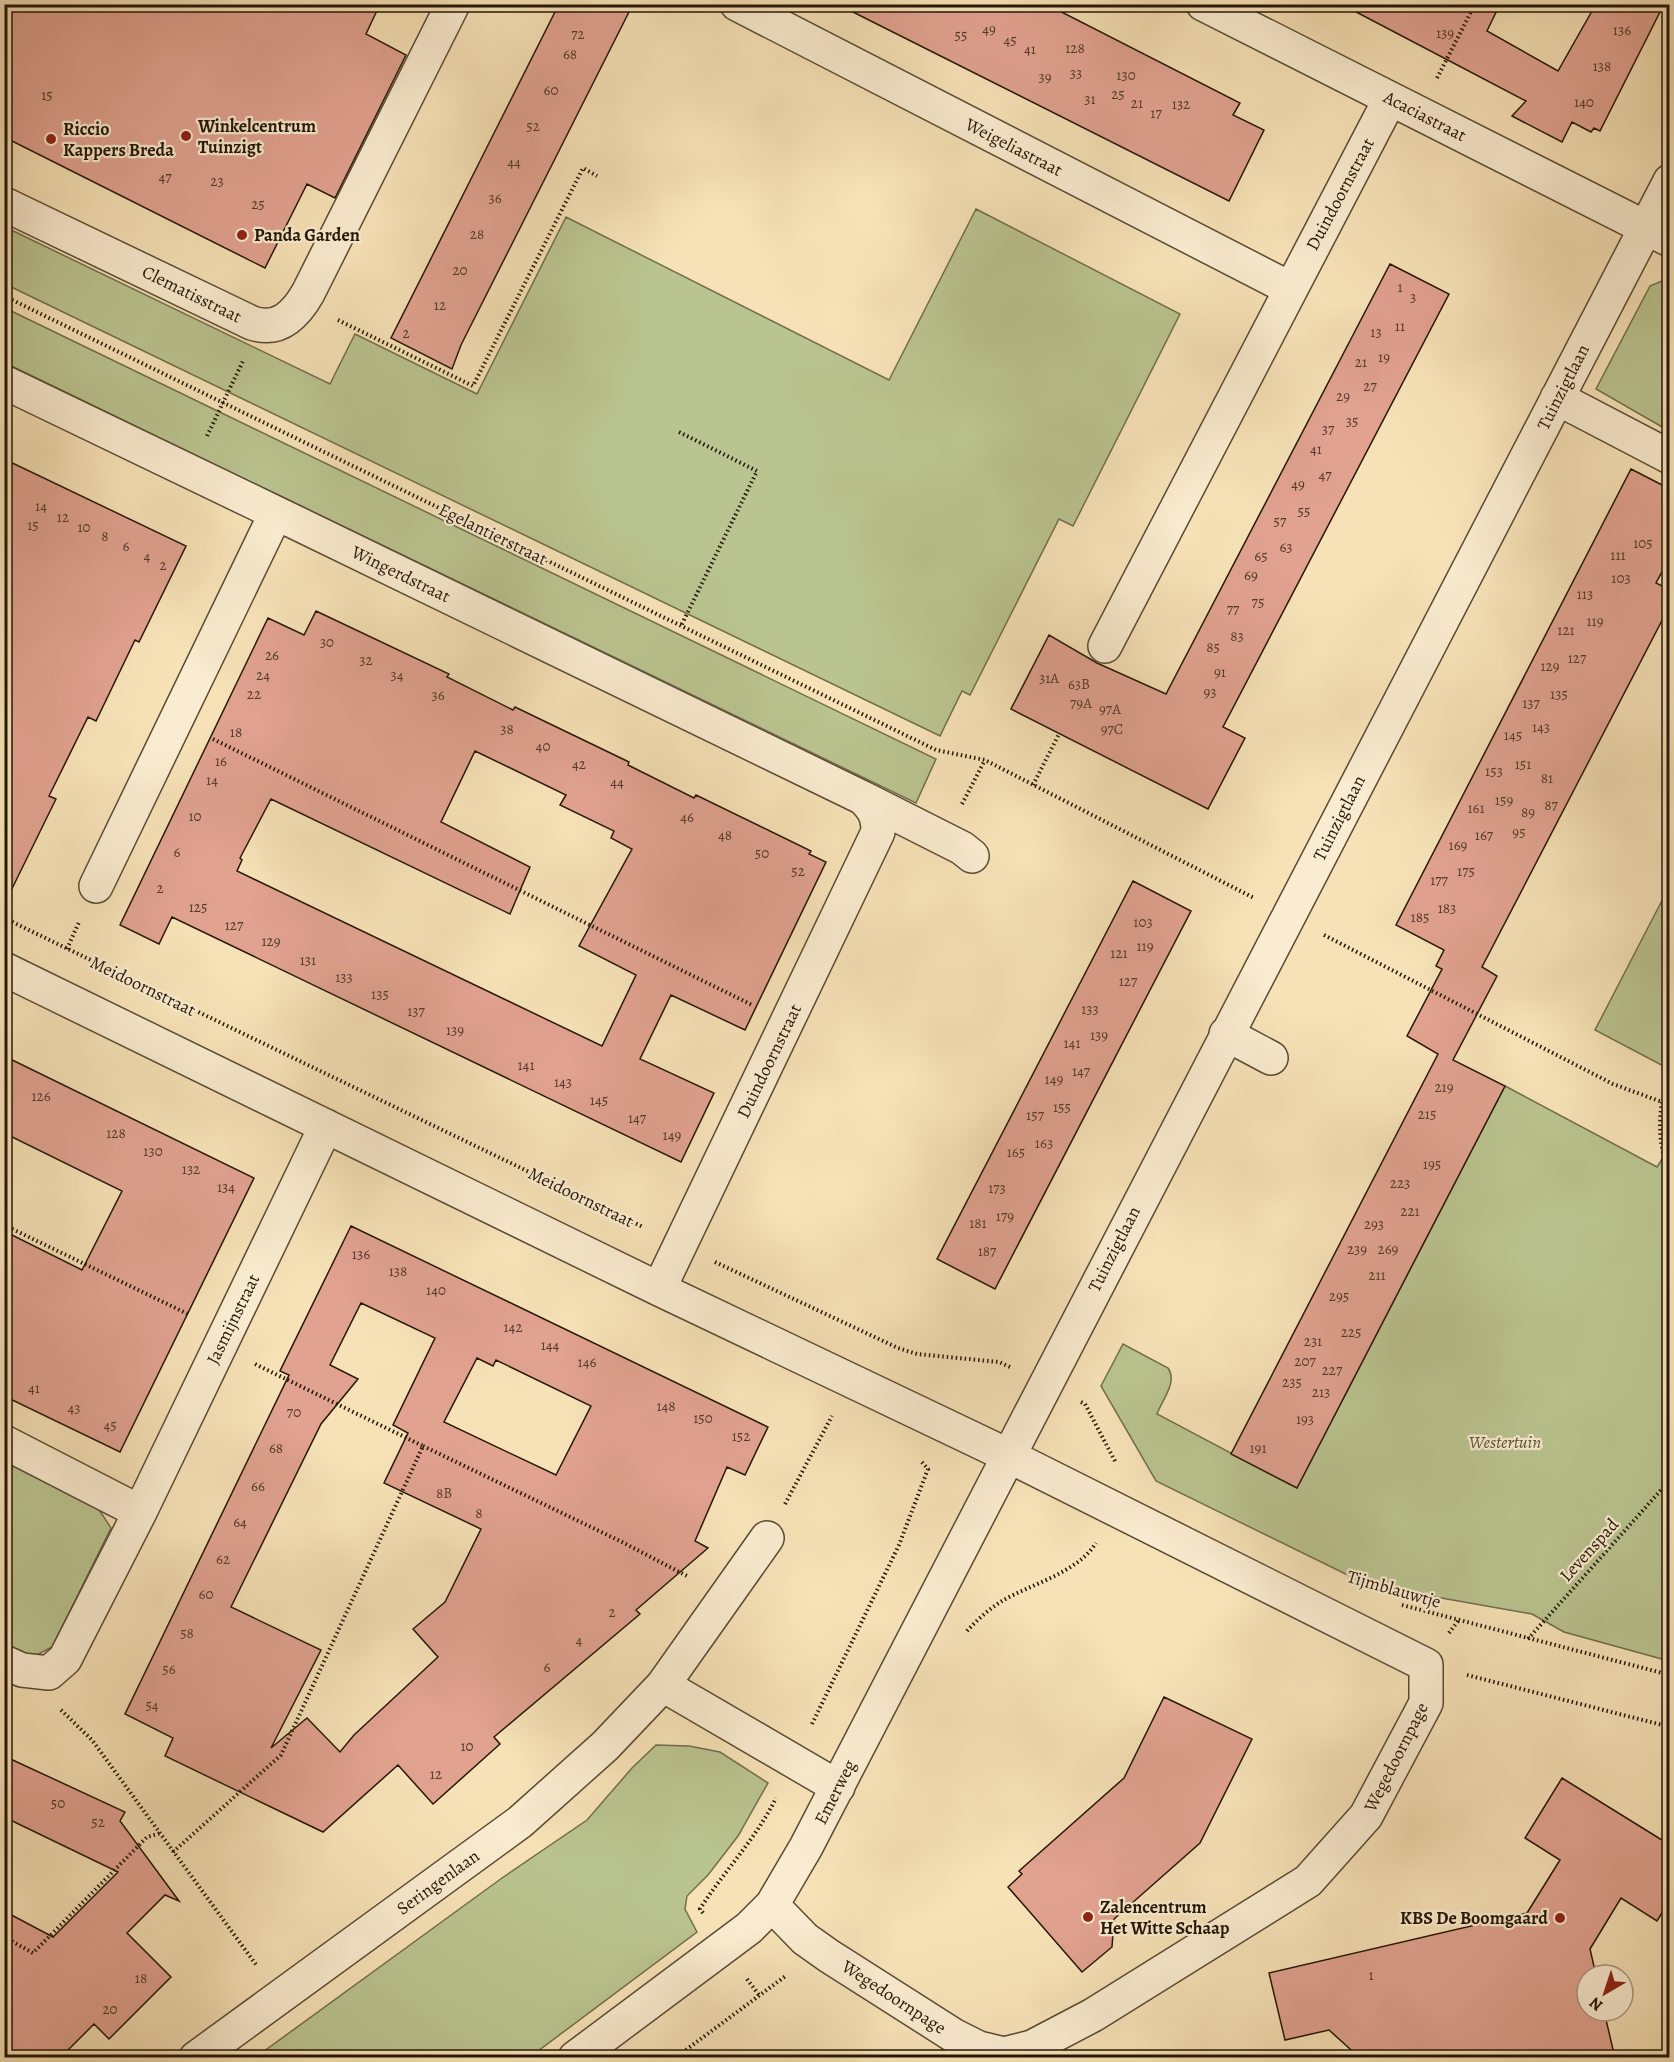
<svg xmlns="http://www.w3.org/2000/svg" width="1674" height="2062" viewBox="0 0 1674 2062" font-family="Alegreya,serif">
  <style>
    .green { fill: #bac490; stroke: #706e4c; stroke-width: 1.5 }
    .building { fill: #e1a290; stroke: #251708; stroke-width: 1.5; fill-rule: evenodd }
    .lines { fill: none; stroke-linecap: round; stroke-linejoin: round }
    .minor-casing { stroke: #5a4a34; stroke-width: 36 }
    .path { stroke: #251708; stroke-width: 4; stroke-dasharray: 1.5 3; stroke-linecap: butt }
    .minor { stroke: #faecd0; stroke-width: 33 }
    .poi-dot { fill: #8f2418; stroke: #faecd0; stroke-width: 2 }
    .labels { text-anchor: middle; stroke-width: 4.5; stroke-linejoin: round; paint-order: stroke }
    .number-label { font-size: 15px; fill: #543a2a }
    .street-label { font-size: 18px; fill: #251708; stroke: #faecd0 }
    .poi-label { font-size: 18px; font-weight: bold; fill: #251708; stroke: #faecd0; text-anchor: start }
    .park-label { font-size: 18px; font-style: italic; fill: #595438; stroke: #faecd0 }
  </style>
  <rect width="100%" height="100%" fill="#f7e2b7"/>
  <filter id="stains"><feTurbulence type="fractalNoise" baseFrequency=".00333" numOctaves="4"/><feColorMatrix values="0 0 0 0 .2 0 0 0 0 .09 0 0 0 0 .02 0 0 0 .5 -.17"/></filter>
  <radialGradient id="worn" r=".72"><stop offset=".6" stop-color="#630" stop-opacity="0"/><stop offset="1" stop-color="#630" stop-opacity=".3"/></radialGradient>
  <path class="green" d="M976,209L1180,314L1073,526L1059,519L970,695L962,691L940,736L5,284V227L330,384L355,334L477,394L566,217L889,380Z
    M1662,281H1669V431L1596,389L1650,286Z
    M5,308L936,759L916,803L5,363Z
    M1669,887V1069L1595,1030Z
    M1505,1086L1657,1167L1669,1148V1661L1564,1632L1532,1614L1368,1585L1156,1481L1101,1386L1123,1344L1168,1368C1178,1382 1162,1400 1157,1414L1297,1488Z
    M14,1465L96,1505L111,1528L52,1647L33,1657L5,1648V1482Z
    M656,1745L689,1746L720,1752L768,1783L738,1836L708,1875L687,1896L685,1909L697,1932L530,2057H256L502,1878L587,1820L632,1768Z"/>
  <path class="building" d="M4,4H380L366,34L406,55L335,198L307,184L265,268L4,137Z
    M559,4H633L461,345L452,369L391,338Z
    M837,4H1046L1240,103L1233,115L1264,130L1229,201Z
    M1341,4H1500L1487,31L1558,71L1596,4H1664L1600,131L1594,128L1591,132L1572,122L1562,142L1512,116L1526,101Z
    M1390,264L1449,294L1223,727L1245,738L1208,809L1011,709L1049,635L1097,663L1166,694Z
    M4,459L186,546L139,642L135,640L96,721L88,717L49,796L56,799L4,905Z
    M1631,469L1670,489V557L1656,583L1670,590V605L1482,967L1497,976L1453,1060L1505,1086L1297,1488L1231,1454L1438,1054L1407,1036L1442,969L1436,966L1444,950L1396,925Z
    M316,611L449,674L447,677L513,710L515,707L629,762L628,765L694,798L696,795L811,851L809,854L826,862L745,1030L671,995L640,1059L714,1093L681,1162L172,917L159,944L120,925L268,618L304,635ZM475,751L566,795L560,805L614,831L611,838L632,849L579,946L636,975L602,1046L237,871L242,860L240,858L271,799L510,914L530,867L441,822Z
    M1133,881L1191,911L995,1289L937,1259Z
    M4,1056L254,1178L120,1452L4,1396V1231L82,1270L122,1191L4,1133Z
    M351,1226L768,1427L745,1475L727,1467L695,1541L708,1548L636,1610L640,1614L494,1737L500,1744L433,1804L398,1765L323,1832L165,1756L173,1738L125,1714L289,1375L280,1371ZM361,1303L435,1338L393,1425L408,1433L384,1483L481,1529L445,1602L413,1629L438,1657L354,1735L340,1752L307,1718L271,1748L321,1650L231,1607L321,1424L358,1379L330,1365ZM477,1358L493,1366L496,1360L591,1406L556,1475L444,1422Z
    M1164,1697L1252,1739L1200,1843L1114,1919L1112,1947L1082,1972L1008,1887L1022,1874L1019,1871L1124,1778Z
    M4,1756L125,1812L120,1821L179,1901L165,1895L127,1933L171,1977L109,2039L94,2024L60,2058H4V1911L53,1937L118,1872L4,1817Z
    M1562,1778L1670,1845V1900L1657,1921L1621,1898L1590,1949L1596,1975H1587V2011H1604L1615,2058H1360L1329,2030L1285,2040L1269,1973L1527,1913L1560,1860L1525,1838Z"/>
  <g class="lines">
    <defs>
      <path id="minor" d="M737,4L1291,289
        M1203,4L1670,240
        M4,204L252,323C279,332 296,314 308,293L453,4
        M4,382L276,513
        M1557,398L1670,457
        M1105,646L1390,99
        M863,798L962,848L972,856
        M96,886L276,513L863,798C874,809 878,816 878,832L659,1289
        M4,969L659,1289L1007,1455L1426,1665V1703L1366,1816L1308,1881L1093,2015L1032,2047L1004,2054L979,2048L953,2035L829,1956L805,1939L772,1905
        M1226,1034L1271,1058
        M4,1442L140,1512
        M4,1662L22,1670L49,1673L65,1659L140,1512L326,1126
        M663,1685L838,1787
        M196,2058L520,1822L605,1746L663,1685L767,1538
        M575,2058L749,1928L772,1905L806,1847L1670,181"/>
    </defs>
    <use href="#minor" class="minor-casing"/>
    <path class="path" d="M1437,78L1475,4
      M4,296L936,750L985,760L1254,898
      M338,320L473,386L583,168L597,176
      M679,432L757,471L681,626
      M207,436L243,361
      M213,739L752,1005
      M1033,785L1059,734
      M962,804L985,760
      M4,918L643,1227
      M1324,935L1613,1084L1662,1102L1670,1098
      M67,949L79,922
      M1662,1102C1658,1127 1660,1151 1670,1175
      M4,1225L190,1315
      M715,1262L898,1348L917,1354L999,1362L1010,1367
      M1081,1402L1085,1404L1116,1463
      M423,1446L622,1542L689,1577
      M785,1504L832,1416
      M1402,1605L1670,1675
      M967,1631C977,1620 989,1609 1002,1601C1031,1584 1077,1573 1096,1543
      M1449,1633L1458,1621
      M1528,1639L1670,1480
      M1467,1675L1670,1727
      M61,1710L92,1740L257,1966
      M812,1724L899,1545L928,1469L920,1460
      M173,1852L281,1755L423,1446L255,1364
      M703,1913L700,1909C724,1871 756,1839 776,1798
      M4,1937L33,1953L147,1837L161,1833
      M747,1979L759,1995
      M675,2058L787,1975"/>
    <use href="#minor" class="minor"/>
  </g>
  <g class="poi-dot">
    <circle cx="186" cy="136" r="6"/>
    <circle cx="51" cy="139" r="6"/>
    <circle cx="242" cy="235" r="6"/>
    <circle cx="1088" cy="1917" r="6"/>
    <circle cx="1560" cy="1918" r="6"/>
  </g>
  <g class="labels">
    <g class="number-label">
      <text x="989" y="34">49</text>
      <text x="1622" y="35">136</text>
      <text x="1445" y="38">139</text>
      <text x="578" y="39">72</text>
      <text x="961" y="40">55</text>
      <text x="1010" y="45">45</text>
      <text x="1075" y="53">128</text>
      <text x="1030" y="54">41</text>
      <text x="570" y="59">68</text>
      <text x="1602" y="71">138</text>
      <text x="1076" y="78">33</text>
      <text x="1126" y="80">130</text>
      <text x="1045" y="82">39</text>
      <text x="551" y="95">60</text>
      <text x="1118" y="99">25</text>
      <text x="47" y="100">15</text>
      <text x="1090" y="104">31</text>
      <text x="1584" y="107">140</text>
      <text x="1137" y="108">21</text>
      <text x="1181" y="109">132</text>
      <text x="1156" y="118">17</text>
      <text x="533" y="131">52</text>
      <text x="514" y="167">44</text>
      <text x="165" y="182">47</text>
      <text x="217" y="186">23</text>
      <text x="495" y="203">36</text>
      <text x="258" y="209">25</text>
      <text x="477" y="239">28</text>
      <text x="460" y="275">20</text>
      <text x="1400" y="292">1</text>
      <text x="1413" y="302">3</text>
      <text x="440" y="310">12</text>
      <text x="1400" y="331">11</text>
      <text x="1376" y="337">13</text>
      <text x="406" y="338">2</text>
      <text x="1384" y="362">19</text>
      <text x="1361" y="367">21</text>
      <text x="1370" y="391">27</text>
      <text x="1343" y="401">29</text>
      <text x="1352" y="426">35</text>
      <text x="1328" y="434">37</text>
      <text x="1316" y="454">41</text>
      <text x="1325" y="480">47</text>
      <text x="1298" y="489">49</text>
      <text x="41" y="511">14</text>
      <text x="1304" y="516">55</text>
      <text x="63" y="522">12</text>
      <text x="1280" y="526">57</text>
      <text x="33" y="530">15</text>
      <text x="84" y="532">10</text>
      <text x="105" y="541">8</text>
      <text x="1643" y="548">105</text>
      <text x="126" y="551">6</text>
      <text x="1286" y="552">63</text>
      <text x="1618" y="560">111</text>
      <text x="147" y="561">4</text>
      <text x="1261" y="561">65</text>
      <text x="163" y="570">2</text>
      <text x="1251" y="580">69</text>
      <text x="1621" y="583">103</text>
      <text x="1585" y="599">113</text>
      <text x="1258" y="607">75</text>
      <text x="1233" y="614">77</text>
      <text x="1595" y="626">119</text>
      <text x="1566" y="635">121</text>
      <text x="1237" y="641">83</text>
      <text x="327" y="647">30</text>
      <text x="1213" y="652">85</text>
      <text x="272" y="660">26</text>
      <text x="1577" y="663">127</text>
      <text x="366" y="665">32</text>
      <text x="1550" y="671">129</text>
      <text x="1220" y="677">91</text>
      <text x="263" y="680">24</text>
      <text x="397" y="680">34</text>
      <text x="1049" y="683">31A</text>
      <text x="1079" y="689">63B</text>
      <text x="1210" y="697">93</text>
      <text x="254" y="699">22</text>
      <text x="1559" y="699">135</text>
      <text x="438" y="700">36</text>
      <text x="1081" y="708">79A</text>
      <text x="1531" y="708">137</text>
      <text x="1110" y="714">97A</text>
      <text x="1541" y="732">143</text>
      <text x="507" y="734">38</text>
      <text x="1112" y="734">97C</text>
      <text x="236" y="737">18</text>
      <text x="1513" y="740">145</text>
      <text x="543" y="751">40</text>
      <text x="221" y="766">16</text>
      <text x="579" y="769">42</text>
      <text x="1523" y="769">151</text>
      <text x="1494" y="776">153</text>
      <text x="1547" y="783">81</text>
      <text x="212" y="785">14</text>
      <text x="617" y="787">44</text>
      <text x="1504" y="805">159</text>
      <text x="1551" y="810">87</text>
      <text x="1476" y="813">161</text>
      <text x="1528" y="817">89</text>
      <text x="195" y="821">10</text>
      <text x="687" y="822">46</text>
      <text x="1519" y="837">95</text>
      <text x="725" y="840">48</text>
      <text x="1484" y="840">167</text>
      <text x="1458" y="850">169</text>
      <text x="177" y="857">6</text>
      <text x="762" y="858">50</text>
      <text x="798" y="876">52</text>
      <text x="1466" y="876">175</text>
      <text x="1439" y="885">177</text>
      <text x="160" y="893">2</text>
      <text x="198" y="912">125</text>
      <text x="1447" y="913">183</text>
      <text x="1420" y="922">185</text>
      <text x="1143" y="927">103</text>
      <text x="234" y="930">127</text>
      <text x="271" y="946">129</text>
      <text x="1145" y="951">119</text>
      <text x="1119" y="958">121</text>
      <text x="308" y="965">131</text>
      <text x="344" y="982">133</text>
      <text x="1128" y="986">127</text>
      <text x="380" y="999">135</text>
      <text x="1090" y="1014">133</text>
      <text x="416" y="1016">137</text>
      <text x="455" y="1035">139</text>
      <text x="1099" y="1040">139</text>
      <text x="1072" y="1048">141</text>
      <text x="526" y="1070">141</text>
      <text x="1081" y="1076">147</text>
      <text x="1054" y="1084">149</text>
      <text x="563" y="1087">143</text>
      <text x="1444" y="1092">219</text>
      <text x="41" y="1101">126</text>
      <text x="599" y="1105">145</text>
      <text x="1062" y="1112">155</text>
      <text x="1427" y="1119">215</text>
      <text x="1035" y="1120">157</text>
      <text x="637" y="1123">147</text>
      <text x="116" y="1138">128</text>
      <text x="672" y="1140">149</text>
      <text x="1044" y="1148">163</text>
      <text x="153" y="1156">130</text>
      <text x="1016" y="1157">165</text>
      <text x="1432" y="1169">195</text>
      <text x="191" y="1174">132</text>
      <text x="1400" y="1188">223</text>
      <text x="226" y="1192">134</text>
      <text x="997" y="1193">173</text>
      <text x="1410" y="1216">221</text>
      <text x="1005" y="1221">179</text>
      <text x="978" y="1228">181</text>
      <text x="1374" y="1229">293</text>
      <text x="1357" y="1254">239</text>
      <text x="1388" y="1254">269</text>
      <text x="987" y="1256">187</text>
      <text x="361" y="1259">136</text>
      <text x="398" y="1276">138</text>
      <text x="1377" y="1280">211</text>
      <text x="436" y="1295">140</text>
      <text x="1339" y="1301">295</text>
      <text x="513" y="1332">142</text>
      <text x="1351" y="1337">225</text>
      <text x="1313" y="1346">231</text>
      <text x="550" y="1350">144</text>
      <text x="1305" y="1366">207</text>
      <text x="587" y="1367">146</text>
      <text x="1332" y="1375">227</text>
      <text x="1292" y="1387">235</text>
      <text x="34" y="1393">41</text>
      <text x="1321" y="1397">213</text>
      <text x="666" y="1411">148</text>
      <text x="74" y="1413">43</text>
      <text x="294" y="1417">70</text>
      <text x="703" y="1423">150</text>
      <text x="1305" y="1424">193</text>
      <text x="110" y="1430">45</text>
      <text x="741" y="1441">152</text>
      <text x="276" y="1453">68</text>
      <text x="1258" y="1453">191</text>
      <text x="258" y="1491">66</text>
      <text x="444" y="1498">8B</text>
      <text x="479" y="1518">8</text>
      <text x="240" y="1527">64</text>
      <text x="223" y="1564">62</text>
      <text x="206" y="1599">60</text>
      <text x="612" y="1617">2</text>
      <text x="187" y="1638">58</text>
      <text x="579" y="1645">4</text>
      <text x="547" y="1672">6</text>
      <text x="169" y="1674">56</text>
      <text x="152" y="1710">54</text>
      <text x="467" y="1751">10</text>
      <text x="436" y="1779">12</text>
      <text x="58" y="1808">50</text>
      <text x="98" y="1827">52</text>
      <text x="1371" y="1980">1</text>
      <text x="141" y="1983">18</text>
      <text x="110" y="2014">20</text>
    </g>
    <g class="street-label">
      <text transform="translate(1425 116) rotate(27)" y="6">Acaciastraat</text>
      <text transform="translate(1014 147) rotate(27)" y="6">Weigeliastraat</text>
      <text transform="translate(1340 194) rotate(-62)" y="6">Duindoornstraat</text>
      <text transform="translate(192 294) rotate(26)" y="6">Clematisstraat</text>
      <text transform="translate(1563 387) rotate(-63)" y="6">Tuinzigtlaan</text>
      <text transform="translate(493 534) rotate(26)" y="6">Egelantierstraat</text>
      <text transform="translate(401 574) rotate(26)" y="6">Wingerdstraat</text>
      <text transform="translate(1339 818) rotate(-63)" y="6">Tuinzigtlaan</text>
      <text transform="translate(143 986) rotate(26)" y="6">Meidoornstraat</text>
      <text transform="translate(769 1061) rotate(-64)" y="6">Duindoornstraat</text>
      <text transform="translate(581 1197) rotate(26)" y="6">Meidoornstraat</text>
      <text transform="translate(1114 1249) rotate(-63)" y="6">Tuinzigtlaan</text>
      <text transform="translate(233 1319) rotate(-64)" y="6">Jasmijnstraat</text>
      <text transform="translate(1589 1550) rotate(-48)" y="6">Levenspad</text>
      <text transform="translate(1394 1589) rotate(16)" y="6">Tijmblauwtje</text>
      <text transform="translate(1396 1757) rotate(-63)" y="6">Wegedoornpage</text>
      <text transform="translate(835 1792) rotate(-63)" y="6">Emerweg</text>
      <text transform="translate(438 1882) rotate(-36)" y="6">Seringenlaan</text>
      <text transform="translate(894 1997) rotate(33)" y="6">Wegedoornpage</text>
    </g>
    <g class="poi-label">
      <text x="198" y="132">Winkelcentrum<tspan x="198" dy="21">Tuinzigt</tspan></text>
      <text x="63" y="135">Riccio<tspan x="63" dy="21">Kappers Breda</tspan></text>
      <text x="254" y="241">Panda Garden</text>
      <text x="1100" y="1913">Zalencentrum<tspan x="1100" dy="21">Het Witte Schaap</tspan></text>
      <text x="1548" y="1924" text-anchor="end">KBS De Boomgaard</text>
    </g>
    <g class="park-label">
      <text x="1505" y="1448">Westertuin</text>
    </g>
  </g>
  <rect width="1674" height="2062" fill="none" stroke="#f7e2b7" stroke-width="24"/>
  <rect x="6" y="6" width="1662" height="2050" fill="none" stroke="#251708" stroke-width="3"/>
  <rect x="12" y="12" width="1650" height="2038" fill="none" stroke="#251708" stroke-width="1.5"/>
  <g transform="translate(1605 1993) rotate(219)"><circle r="28" fill="#faecd0" stroke="#a59780" stroke-width="1.5"/>
  <path d="M0-4.5L10 22L0 15L-10 22Z" fill="#8f2418"/>
  <text y="-9" font-size="16" font-weight="bold" text-anchor="middle" fill="#251708">N</text>
  </g>
  <rect width="100%" height="100%" filter="url(#stains)"/>
  <rect width="100%" height="100%" fill="url(#worn)"/>
</svg>
